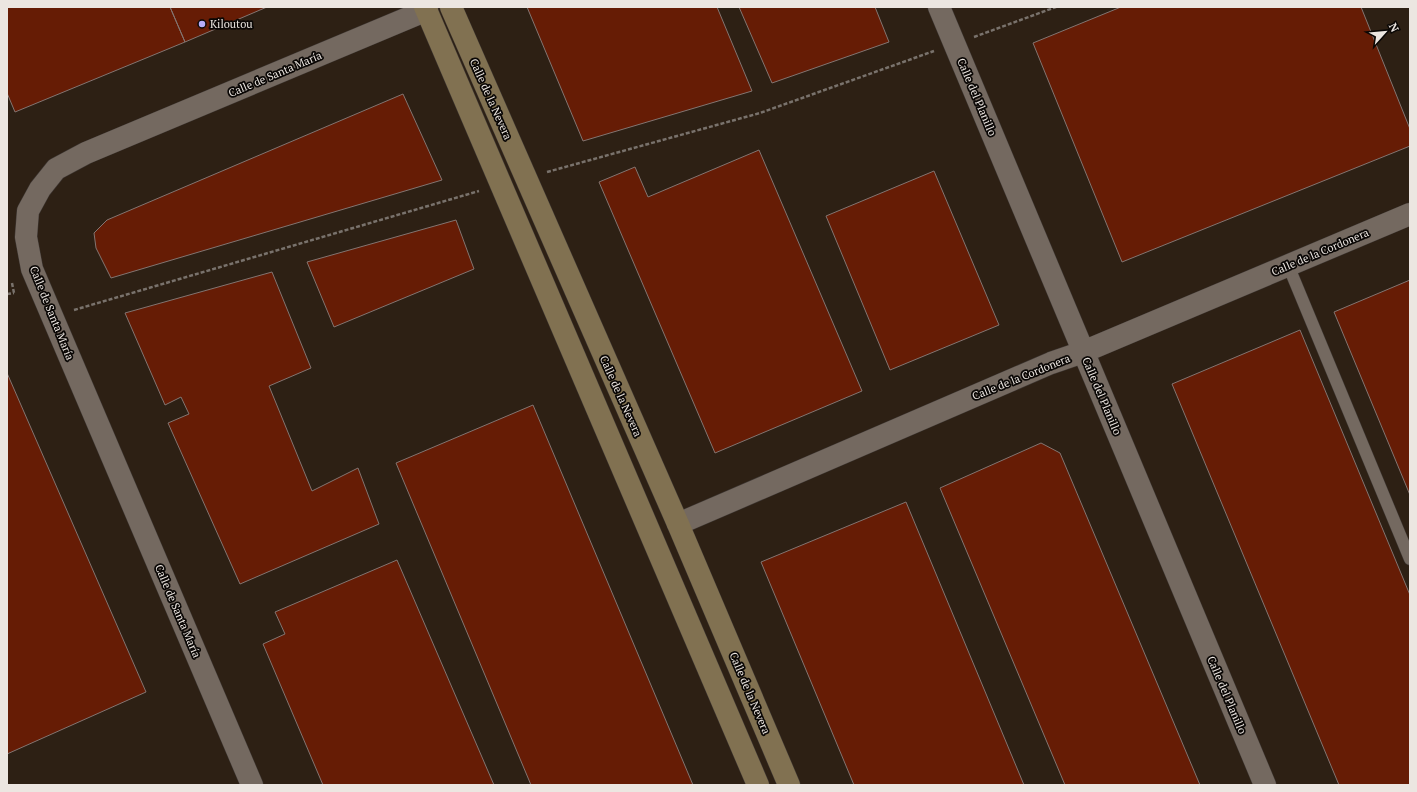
<svg xmlns="http://www.w3.org/2000/svg" width="1417" height="792" viewBox="0 0 1417 792" font-family="'PT Serif',serif">
  <style>
    .built { fill: #2d2014 }
    .building { fill: #661c05; stroke: #837571 }
    .lines { fill: none; stroke-linecap: round; stroke-linejoin: round }
    .lane-casing { stroke: #3e3733; stroke-width: 13 }
    .street-casing { stroke: #3e3733; stroke-width: 23 }
    .secondary-casing { stroke: #3e3733; stroke-width: 23 }
    .path { stroke: #79726c; stroke-width: 2.5; stroke-dasharray: 4 2; stroke-linecap: butt }
    .lane { stroke: #746960; stroke-width: 12 }
    .street { stroke: #746960; stroke-width: 22 }
    .secondary { stroke: #817151; stroke-width: 22 }
    .poi-dot { fill: #b6acf8; stroke: #0a0705; stroke-width: 1.5 }
    .labels { text-anchor: middle; stroke-width: 3.5; stroke-linejoin: round; paint-order: stroke }
    .poi-label { font-size: 11px; fill: #ece6e1; stroke: #0a0705; text-anchor: start }
    .street-label { font-size: 11px; fill: #ece6e1; stroke: #0a0705 }
  </style>
  <rect width="100%" height="100%" fill="#241b14"/>
  <path class="built" d="M7,7H1410V785H7Z"/>
  <path class="building" d="M7,7H170L185,42L15,112L7,93Z
    M170,7H267L185,42Z
    M527,7H717L752,91L583,141Z
    M739,7H875L889,42L772,83Z
    M1121,7H1361L1410,129V146L1122,262L1033,43Z
    M403,94L442,180L111,278L96,248L94,233L107,220Z
    M759,150L862,391L715,453L599,182L635,167L648,197Z
    M934,171L999,325L890,370L826,216Z
    M456,220L474,269L334,327L307,262Z
    M272,272L311,368L269,386L312,491L358,468L379,524L240,584L168,423L189,414L181,397L165,405L125,313Z
    M1410,280V495L1334,312Z
    M1300,330L1410,595V785H1339L1172,384Z
    M7,373L146,692L7,754Z
    M533,405L693,785H531L396,463Z
    M1041,443L1060,453L1200,785H1065L940,488Z
    M906,502L1024,785H854L761,562Z
    M397,560L494,785H323L263,644L285,634L275,612Z"/>
  <g class="lines">
    <defs>
      <path id="lane" d="M1288,265L1410,559"/>
      <path id="street" d="M939,7L1265,785
        M678,524L1051,363L1083,352L1410,214
        M252,785L32,269L26,237L28,211L40,189L56,169L86,153L427,10"/>
      <path id="secondary" d="M425,7L758,785
        M451,7L678,524L789,785"/>
    </defs>
    <use href="#lane" class="lane-casing"/>
    <use href="#street" class="street-casing"/>
    <use href="#secondary" class="secondary-casing"/>
    <path class="path" d="M974,37L1056,7
      M547,172L760,113L934,51
      M12,283L14,293
      M7,294L14,293
      M74,310L479,191"/>
    <use href="#lane" class="lane"/>
    <use href="#street" class="street"/>
    <use href="#secondary" class="secondary"/>
  </g>
  <circle class="poi-dot" cx="202" cy="24" r="4"/>
  <g class="labels">
    <g class="poi-label">
      <text x="210" y="28">Kiloutou</text>
    </g>
    <g class="street-label">
      <text transform="translate(275 74) rotate(-23)" y="4">Calle de Santa María</text>
      <text transform="translate(977 97) rotate(67)" y="4">Calle del Planillo</text>
      <text transform="translate(491 99) rotate(66)" y="4">Calle de la Nevera</text>
      <text transform="translate(1320 252) rotate(-23)" y="4">Calle de la Cordonera</text>
      <text transform="translate(52 313) rotate(68)" y="4">Calle de Santa María</text>
      <text transform="translate(1021 377) rotate(-22)" y="4">Calle de la Cordonera</text>
      <text transform="translate(621 396) rotate(66)" y="4">Calle de la Nevera</text>
      <text transform="translate(1102 396) rotate(67)" y="4">Calle del Planillo</text>
      <text transform="translate(178 611) rotate(67)" y="4">Calle de Santa María</text>
      <text transform="translate(750 693) rotate(67)" y="4">Calle de la Nevera</text>
      <text transform="translate(1227 695) rotate(67)" y="4">Calle del Planillo</text>
    </g>
  </g>
  <rect width="1417" height="792" fill="none" stroke="#ece6e1" stroke-width="16"/>
  <g transform="translate(1385 32) rotate(63)" stroke="#0a0705" stroke-width="3" paint-order="stroke">
  <path d="M0-3L7 15L0 10L-7 15Z" fill="#ece6e1"/>
  <text y="-6" font-size="11" font-weight="bold" text-anchor="middle" fill="#ece6e1">N</text>
  </g>
</svg>
